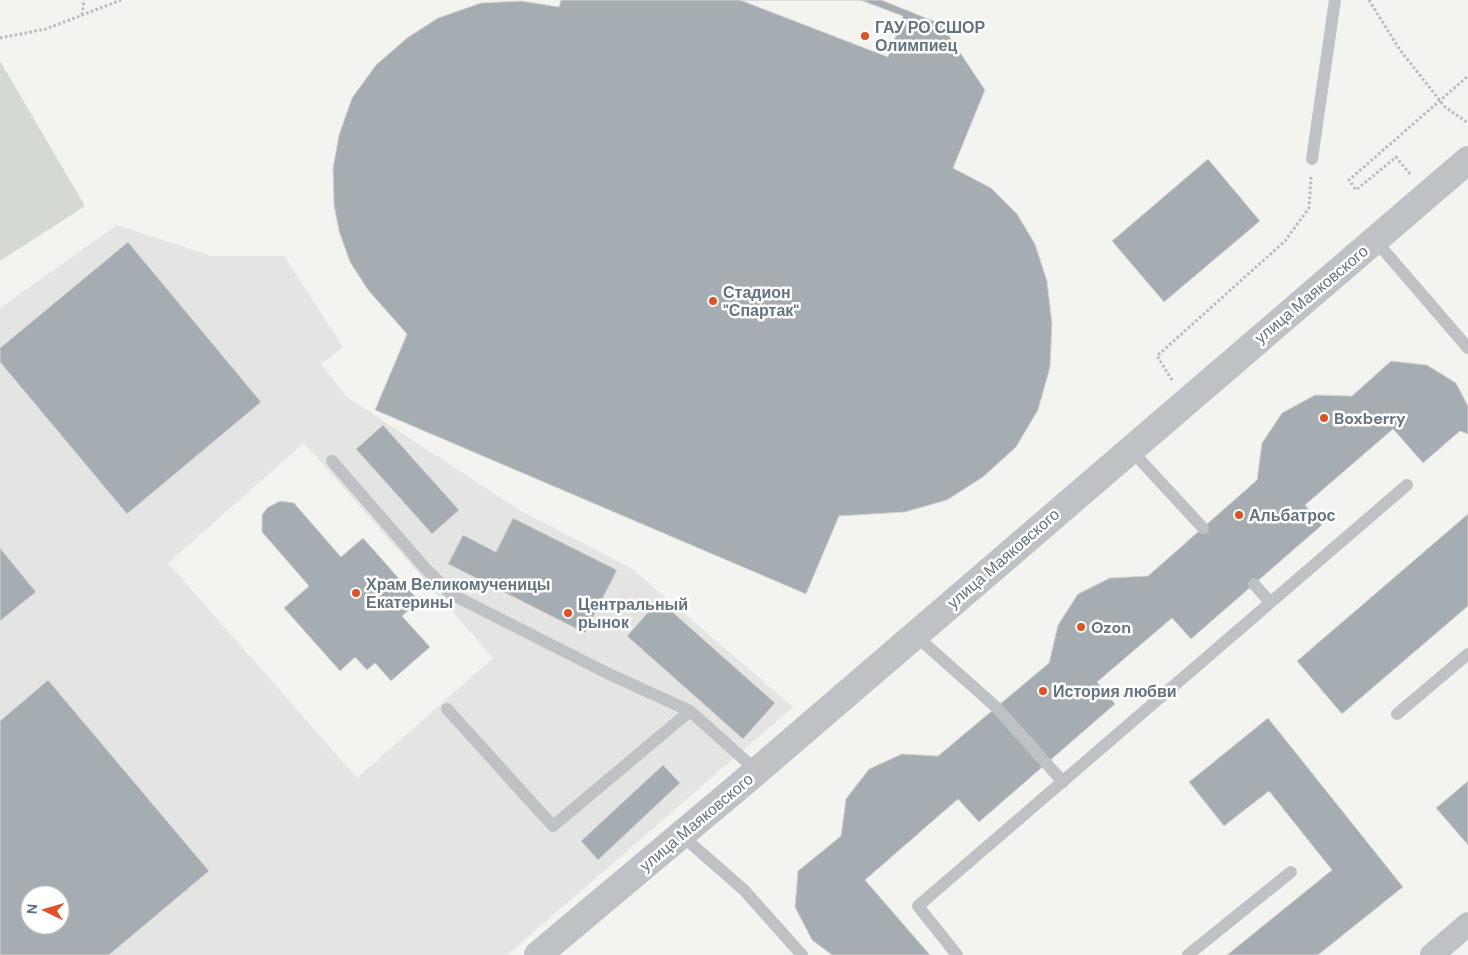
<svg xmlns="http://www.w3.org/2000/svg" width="1468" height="955" viewBox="0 0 1468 955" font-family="'DM Sans',sans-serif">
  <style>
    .built { fill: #e4e5e3; fill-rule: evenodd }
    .green { fill: #d4dad1 }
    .building { fill: #a5adb2; stroke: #d4d5d2; fill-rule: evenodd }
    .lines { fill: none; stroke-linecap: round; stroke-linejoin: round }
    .path { stroke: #b8babc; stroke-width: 3; stroke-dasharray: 2.5 2.5; stroke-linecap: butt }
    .service { stroke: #bec2c5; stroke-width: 12 }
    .minor { stroke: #bec2c5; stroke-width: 24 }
    .tertiary { stroke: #bec2c5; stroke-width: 28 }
    .poi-dot { fill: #dd5226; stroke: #fff; stroke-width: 2 }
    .labels { text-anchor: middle; stroke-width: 5; stroke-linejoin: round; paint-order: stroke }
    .poi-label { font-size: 16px; font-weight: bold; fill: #637380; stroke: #fff; text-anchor: start }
    .street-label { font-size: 16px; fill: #637380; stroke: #fff }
  </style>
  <rect width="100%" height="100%" fill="#f3f4ef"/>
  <path class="built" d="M117,225L211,256H284L343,347L321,364L347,397L519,510L631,568L793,707L507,955H0V308ZM304,443L493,658L357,778L168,563ZM30,895H60V925H30Z"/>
  <path class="green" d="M0,61L85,206L0,261Z"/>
  <path class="building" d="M561,0H881L941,24L985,90L953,168L991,188L1017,214L1035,244L1047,281L1052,324L1050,367L1038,410L1016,447L983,477L947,500L905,512L839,516L806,594L375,410L407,334L368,290L350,262L339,231L334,205L333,168L339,135L352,98L376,65L407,38L438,18L481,3L521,1L559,7Z
    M740,0H860L903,16L888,57Z
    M1208,159L1260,221L1164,302L1112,241Z
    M128,242L261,402L127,514L0,362V348Z
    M1391,361L1427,365L1456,383L1468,406V434L1460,431L1423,463L1393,429L1305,505L1322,525L1191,639L1172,618L1097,682L1115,704L979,822L958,799L865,880L930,955H832L812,940L795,907L798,871L841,836L846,799L869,769L902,754L938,756L1049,663L1058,625L1078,594L1110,578L1148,576L1257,480L1262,443L1282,413L1315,395L1352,396Z
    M383,425L459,510L432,534L356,449Z
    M280,501L294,503L341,557L363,538L419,601L402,616L430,647L391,681L375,663L367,670L355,657L340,671L284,608L309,586L262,532V515L267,508Z
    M1468,514V606L1342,714L1297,661Z
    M513,518L617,570L585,633L448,564L463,535L496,552Z
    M0,548L36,592L0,621Z
    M659,600L775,703L743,739L627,636Z
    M48,680L209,871L109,955H0V721ZM30,895H60V925H30Z
    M1268,718L1403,887L1318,955H1227L1332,870L1269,791L1224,826L1189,782Z
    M663,765L680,783L598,860L581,841Z
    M1468,781V845L1436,808Z"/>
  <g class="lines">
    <path class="path" d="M1369,0L1400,50L1445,107L1468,123
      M82,15L84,0
      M0,38L46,29L121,0
      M1410,174L1396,157L1356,190L1349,180L1468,76
      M1172,380L1157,356L1285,241L1309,208L1311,177"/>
    <path class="service" d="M1312,159L1335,0
      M1375,240L1468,348
      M1130,449L1203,528
      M332,461L425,568L451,594L607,673L690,711L757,771
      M1254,584L1270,602
      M915,635L996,707L1063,782
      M447,709L553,826L690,711
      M1397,714L1468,654
      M680,834L744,890L802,955
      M957,955L918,906L1407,485
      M1188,955L1291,872"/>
    <path class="minor" d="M1432,955L1468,924"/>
    <path class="tertiary" d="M538,955L757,771L1468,160"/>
  </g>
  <g class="poi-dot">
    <circle cx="865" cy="36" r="5"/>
    <circle cx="713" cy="301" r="5"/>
    <circle cx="1324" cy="418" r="5"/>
    <circle cx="1239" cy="515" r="5"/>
    <circle cx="356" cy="593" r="5"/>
    <circle cx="568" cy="613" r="5"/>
    <circle cx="1081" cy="627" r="5"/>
    <circle cx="1043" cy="691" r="5"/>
  </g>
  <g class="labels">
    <g class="poi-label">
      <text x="875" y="33">ГАУ РО СШОР<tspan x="875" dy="18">Олимпиец</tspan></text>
      <text x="723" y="298">Стадион<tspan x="723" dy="18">"Спартак"</tspan></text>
      <text x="1334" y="424">Boxberry</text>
      <text x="1249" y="521">Альбатрос</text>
      <text x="366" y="590">Храм Великомученицы<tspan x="366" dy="18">Екатерины</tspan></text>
      <text x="578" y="610">Центральный<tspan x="578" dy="18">рынок</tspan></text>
      <text x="1091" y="633">Ozon</text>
      <text x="1053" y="697">История любви</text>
    </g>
    <g class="street-label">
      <text transform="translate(1311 294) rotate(-40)" y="6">улица Маяковского</text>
      <text transform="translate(1003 558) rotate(-41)" y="6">улица Маяковского</text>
      <text transform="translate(696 822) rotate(-40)" y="6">улица Маяковского</text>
    </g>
  </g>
  <g transform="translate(45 910) rotate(275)"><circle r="24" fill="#ffffff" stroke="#c1c7cc"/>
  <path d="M0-4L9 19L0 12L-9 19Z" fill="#dd5226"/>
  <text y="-8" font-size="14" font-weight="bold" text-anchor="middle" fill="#637380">N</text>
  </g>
</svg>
